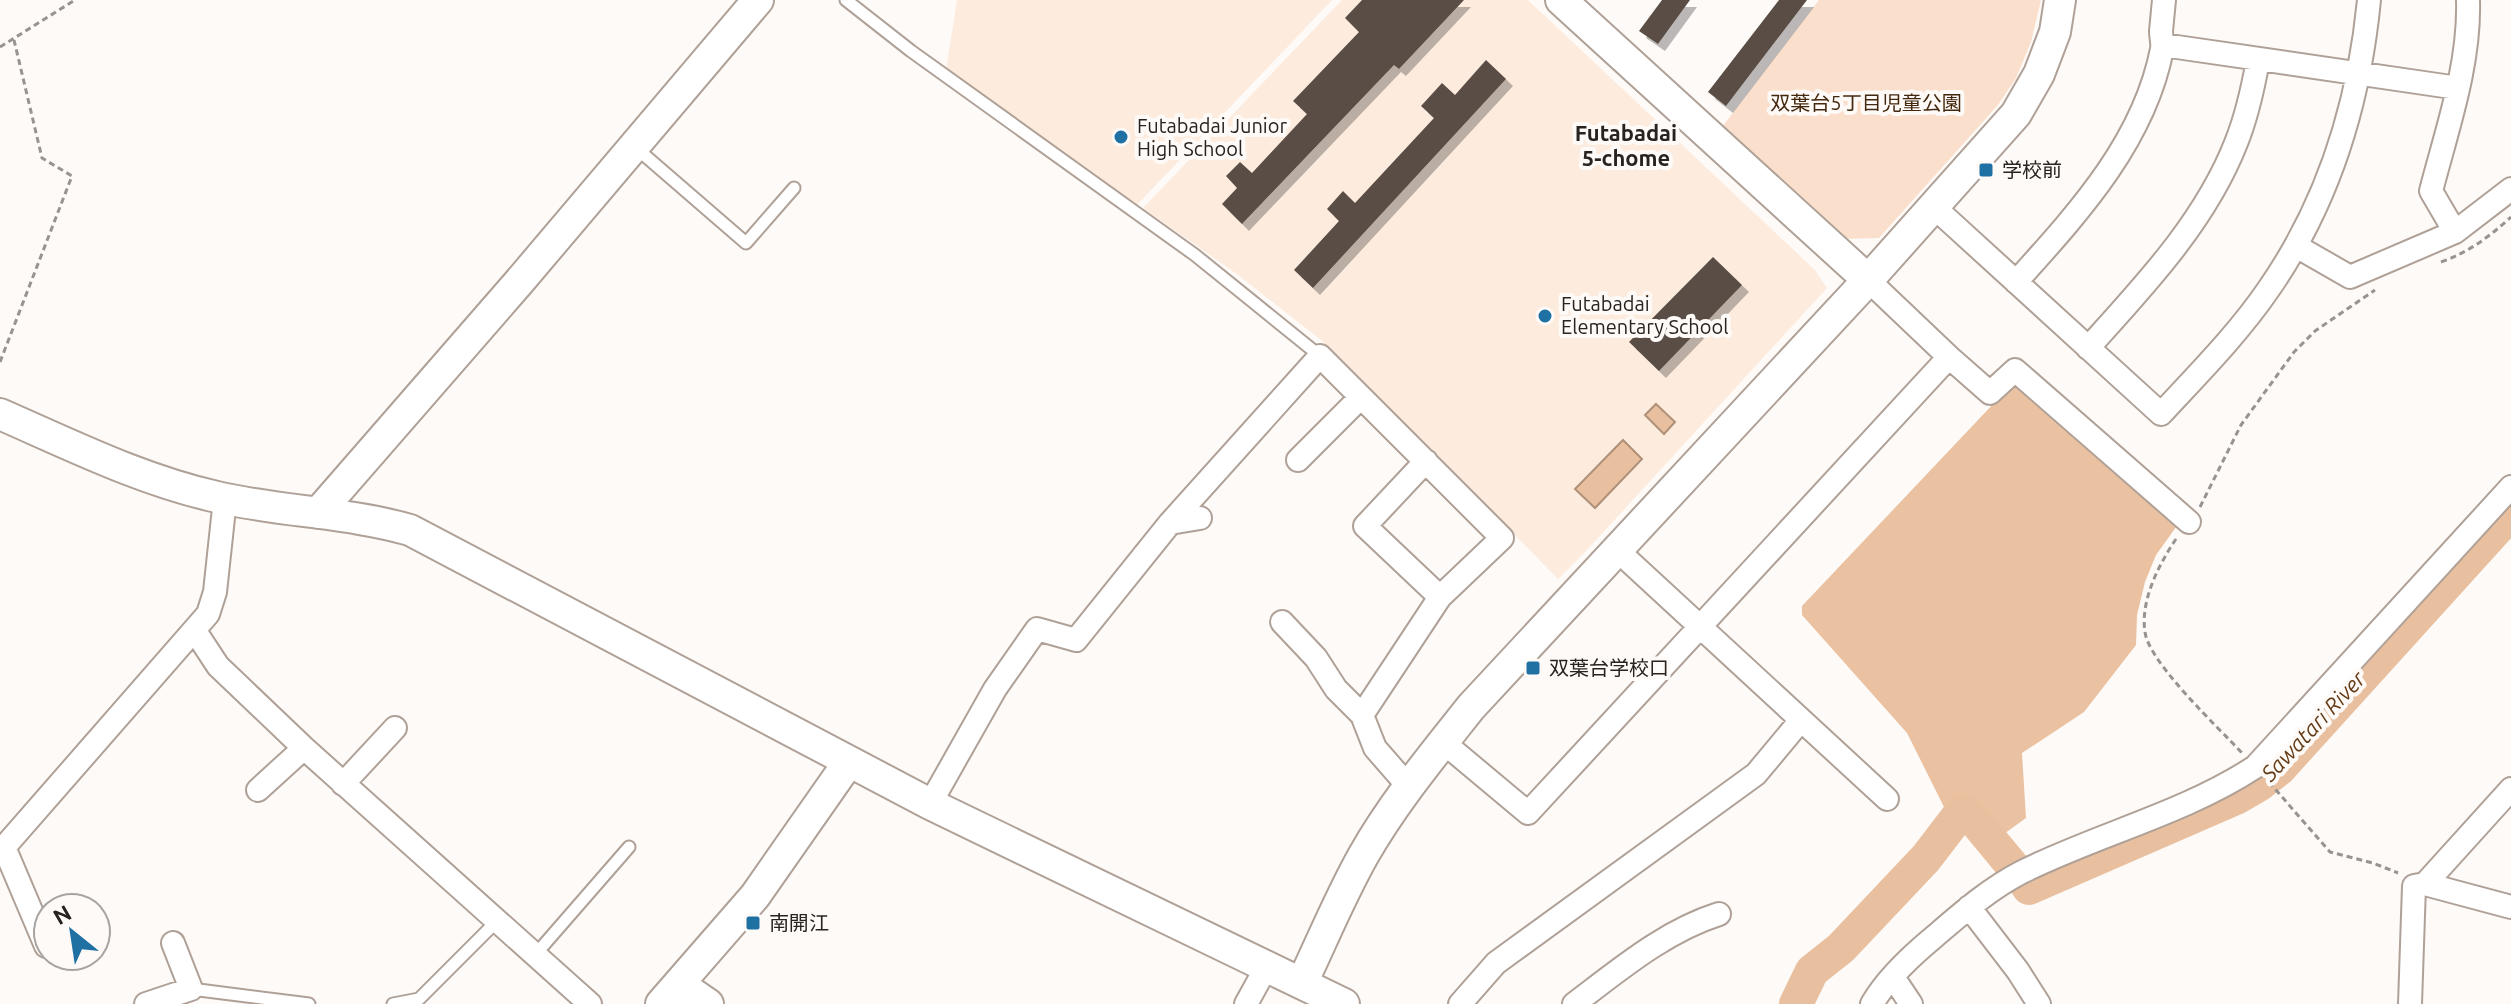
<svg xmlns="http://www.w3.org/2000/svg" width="2511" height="1004" viewBox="0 0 2511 1004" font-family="Ubuntu,'Noto Sans JP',sans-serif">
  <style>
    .built { fill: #fdecde }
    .green { fill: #fae0cc }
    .forest { fill: #ebc2a1 }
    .water { fill: #e9c09f; stroke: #af9179; stroke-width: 2 }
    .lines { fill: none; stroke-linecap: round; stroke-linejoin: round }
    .river { stroke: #e9c09f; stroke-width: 34 }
    .building { fill: #5a4e45; filter: url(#shadow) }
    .lane-casing { stroke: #afa197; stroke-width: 15 }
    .street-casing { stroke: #afa197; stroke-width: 26 }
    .secondary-casing { stroke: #afa197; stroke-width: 34 }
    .path { stroke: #979390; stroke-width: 3; stroke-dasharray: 6 4; stroke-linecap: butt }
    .lane { stroke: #fff; stroke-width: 11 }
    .street { stroke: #fff; stroke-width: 22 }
    .secondary { stroke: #fff; stroke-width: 30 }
    .poi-dot { fill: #1e71a2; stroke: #fdfaf8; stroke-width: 3 }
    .labels { text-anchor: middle; stroke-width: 8; stroke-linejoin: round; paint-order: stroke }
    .park-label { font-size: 20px; fill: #44280e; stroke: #fdfaf8 }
    .poi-label { font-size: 20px; fill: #28231f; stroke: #fdfaf8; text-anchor: start }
    .neighbourhood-label { font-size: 22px; font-weight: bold; fill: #28231f; stroke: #fdfaf8 }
    .water-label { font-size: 22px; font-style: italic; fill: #643b16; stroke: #fdfaf8 }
  </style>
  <defs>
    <filter id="shadow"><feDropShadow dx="7" dy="7" stdDeviation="0" flood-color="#0004"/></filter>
  </defs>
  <rect width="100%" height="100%" fill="#fdfaf8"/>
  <path class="built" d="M957,0H1332L1137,205L946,70Z
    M1342,0H1528L1815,270L1827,288L1587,550L1558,579L1326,344L1238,275L1143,208Z"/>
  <path class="green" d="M1819,0H2041L2031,42L2016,78L1998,105L1879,238L1839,239L1719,131Z"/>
  <path class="forest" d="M2013,383H2020L2179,523L2156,555L2145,582L2137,615L2136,645L2084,712L2022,753L2026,818L1997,839L1967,797L1948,815L1907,733L1802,615V606Z"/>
  <path class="water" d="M1656,404L1675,422L1664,434L1645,415Z
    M1623,440L1642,459L1595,508L1575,489Z"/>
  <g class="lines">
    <path class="river" d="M2025,882L2029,888L2236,798L2260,784L2279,769L2511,513
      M1796,1004L1812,971L1841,948L1926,858L1962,811L1971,816L2014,868"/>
  </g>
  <path class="building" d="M1362,0H1464L1399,69L1394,65L1242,224L1222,204L1237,188L1226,176L1240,162L1252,173L1307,114L1293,101L1359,32L1345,18Z
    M1662,0H1690L1658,44L1639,31Z
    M1779,0H1807L1726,106L1708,92Z
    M1486,60L1506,79L1313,288L1294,270L1339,221L1327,209L1343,191L1355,203L1434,118L1421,106L1442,83L1455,95Z
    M1713,257L1742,285L1659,371L1629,342Z"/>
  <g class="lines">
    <defs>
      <path id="lane" d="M846,0L911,51L1195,255L1320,356
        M635,147L746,243L794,188
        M535,955L629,847
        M191,989L309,1004
        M393,1004L419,999L497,921"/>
      <path id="street" d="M2163,45L2458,88
        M1934,207L2161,414C2198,374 2237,335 2268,290C2328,204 2359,103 2369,0
        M2455,232L2431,191C2447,129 2470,65 2468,0
        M2296,246L2350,277L2455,232L2511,189
        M1868,280L1949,357L1990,393L2015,370L2189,522
        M2016,282C2078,213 2144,142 2162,49C2163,43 2161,37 2161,31C2162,21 2163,10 2164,0
        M2088,348C2144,286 2205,222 2236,143C2247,116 2253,88 2258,60
        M1298,460L1361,397
        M1426,461L1365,526L1440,597
        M1170,523L1320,356L1502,538L1440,597L1362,715L1375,748L1409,787
        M1617,550L1887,799
        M1282,622L1316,658L1336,689L1362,715
        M195,631L218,666L304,748L590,1004
        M1443,742L1528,813L1949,357
        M343,784L395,728
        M258,790L304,748
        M930,804L995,689L1037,629L1076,640L1170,523L1200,518
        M4,847L46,946L48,945
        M0,852L208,614L215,592L225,499
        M2425,884L2511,907
        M1969,907L2018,971L2039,1004
        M1893,977L1911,1004
        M146,1004L191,989L173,943
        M1246,1004L1267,966
        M1460,1004L1496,963L1756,774L1801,720
        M1574,1004C1619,970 1665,931 1719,914
        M1872,1004C1887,978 1911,956 1934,937C1962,913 1989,889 2022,872C2098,834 2183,814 2255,767L2511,487
        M2410,1004L2414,886L2425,884L2511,789"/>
      <path id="secondary" d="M1561,0L1868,280
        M0,414C71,445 141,480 217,497C281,512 347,512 410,530L930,804L1344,1004
        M318,513L519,282L758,0
        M1302,983C1322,941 1340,897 1363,856C1393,803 1433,755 1471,707L1868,280L2016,114L2039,74L2055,32L2060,0
        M679,984L708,1004
        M661,1004L755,896L848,763"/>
    </defs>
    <use href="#lane" class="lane-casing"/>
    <use href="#street" class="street-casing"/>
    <use href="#secondary" class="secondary-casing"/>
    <path class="path" d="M0,47L75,0
      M2441,262C2469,252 2489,237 2511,217
      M0,362L72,176L42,158L14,40
      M2200,507L2241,425L2294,352L2315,331L2375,290
      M2176,539C2159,564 2140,601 2145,632C2149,663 2219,728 2242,753
      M2269,782L2330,852L2373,863L2398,873"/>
    <use href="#lane" class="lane"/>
    <use href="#street" class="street"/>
    <use href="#secondary" class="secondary"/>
  </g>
  <g class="poi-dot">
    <circle cx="1121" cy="137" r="8"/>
    <rect x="1978" y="162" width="16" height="16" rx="4"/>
    <circle cx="1545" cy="316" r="8"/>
    <rect x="1525" y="660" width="16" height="16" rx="4"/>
    <rect x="745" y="915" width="16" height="16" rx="4"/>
  </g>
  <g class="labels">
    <g class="park-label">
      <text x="1866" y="110">双葉台5丁目児童公園</text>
    </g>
    <g class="poi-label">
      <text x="1137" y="133">Futabadai Junior<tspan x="1137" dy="23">High School</tspan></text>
      <text x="2002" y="177">学校前</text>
      <text x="1561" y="311">Futabadai<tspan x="1561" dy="23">Elementary School</tspan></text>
      <text x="1549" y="675">双葉台学校口</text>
      <text x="769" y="930">南開江</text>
    </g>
    <g class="neighbourhood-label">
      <text x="1626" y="141">Futabadai<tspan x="1626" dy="25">5-chome</tspan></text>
    </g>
    <g class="water-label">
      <text transform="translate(2313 726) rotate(-47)" y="8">Sawatari River</text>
    </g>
  </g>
  <g transform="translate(72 932) rotate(330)"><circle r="38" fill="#fdfaf8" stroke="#a8a4a1" stroke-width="2"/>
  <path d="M0-6L14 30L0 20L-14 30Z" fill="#1e71a2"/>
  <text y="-12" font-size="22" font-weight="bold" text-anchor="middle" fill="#28231f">N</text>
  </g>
</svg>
